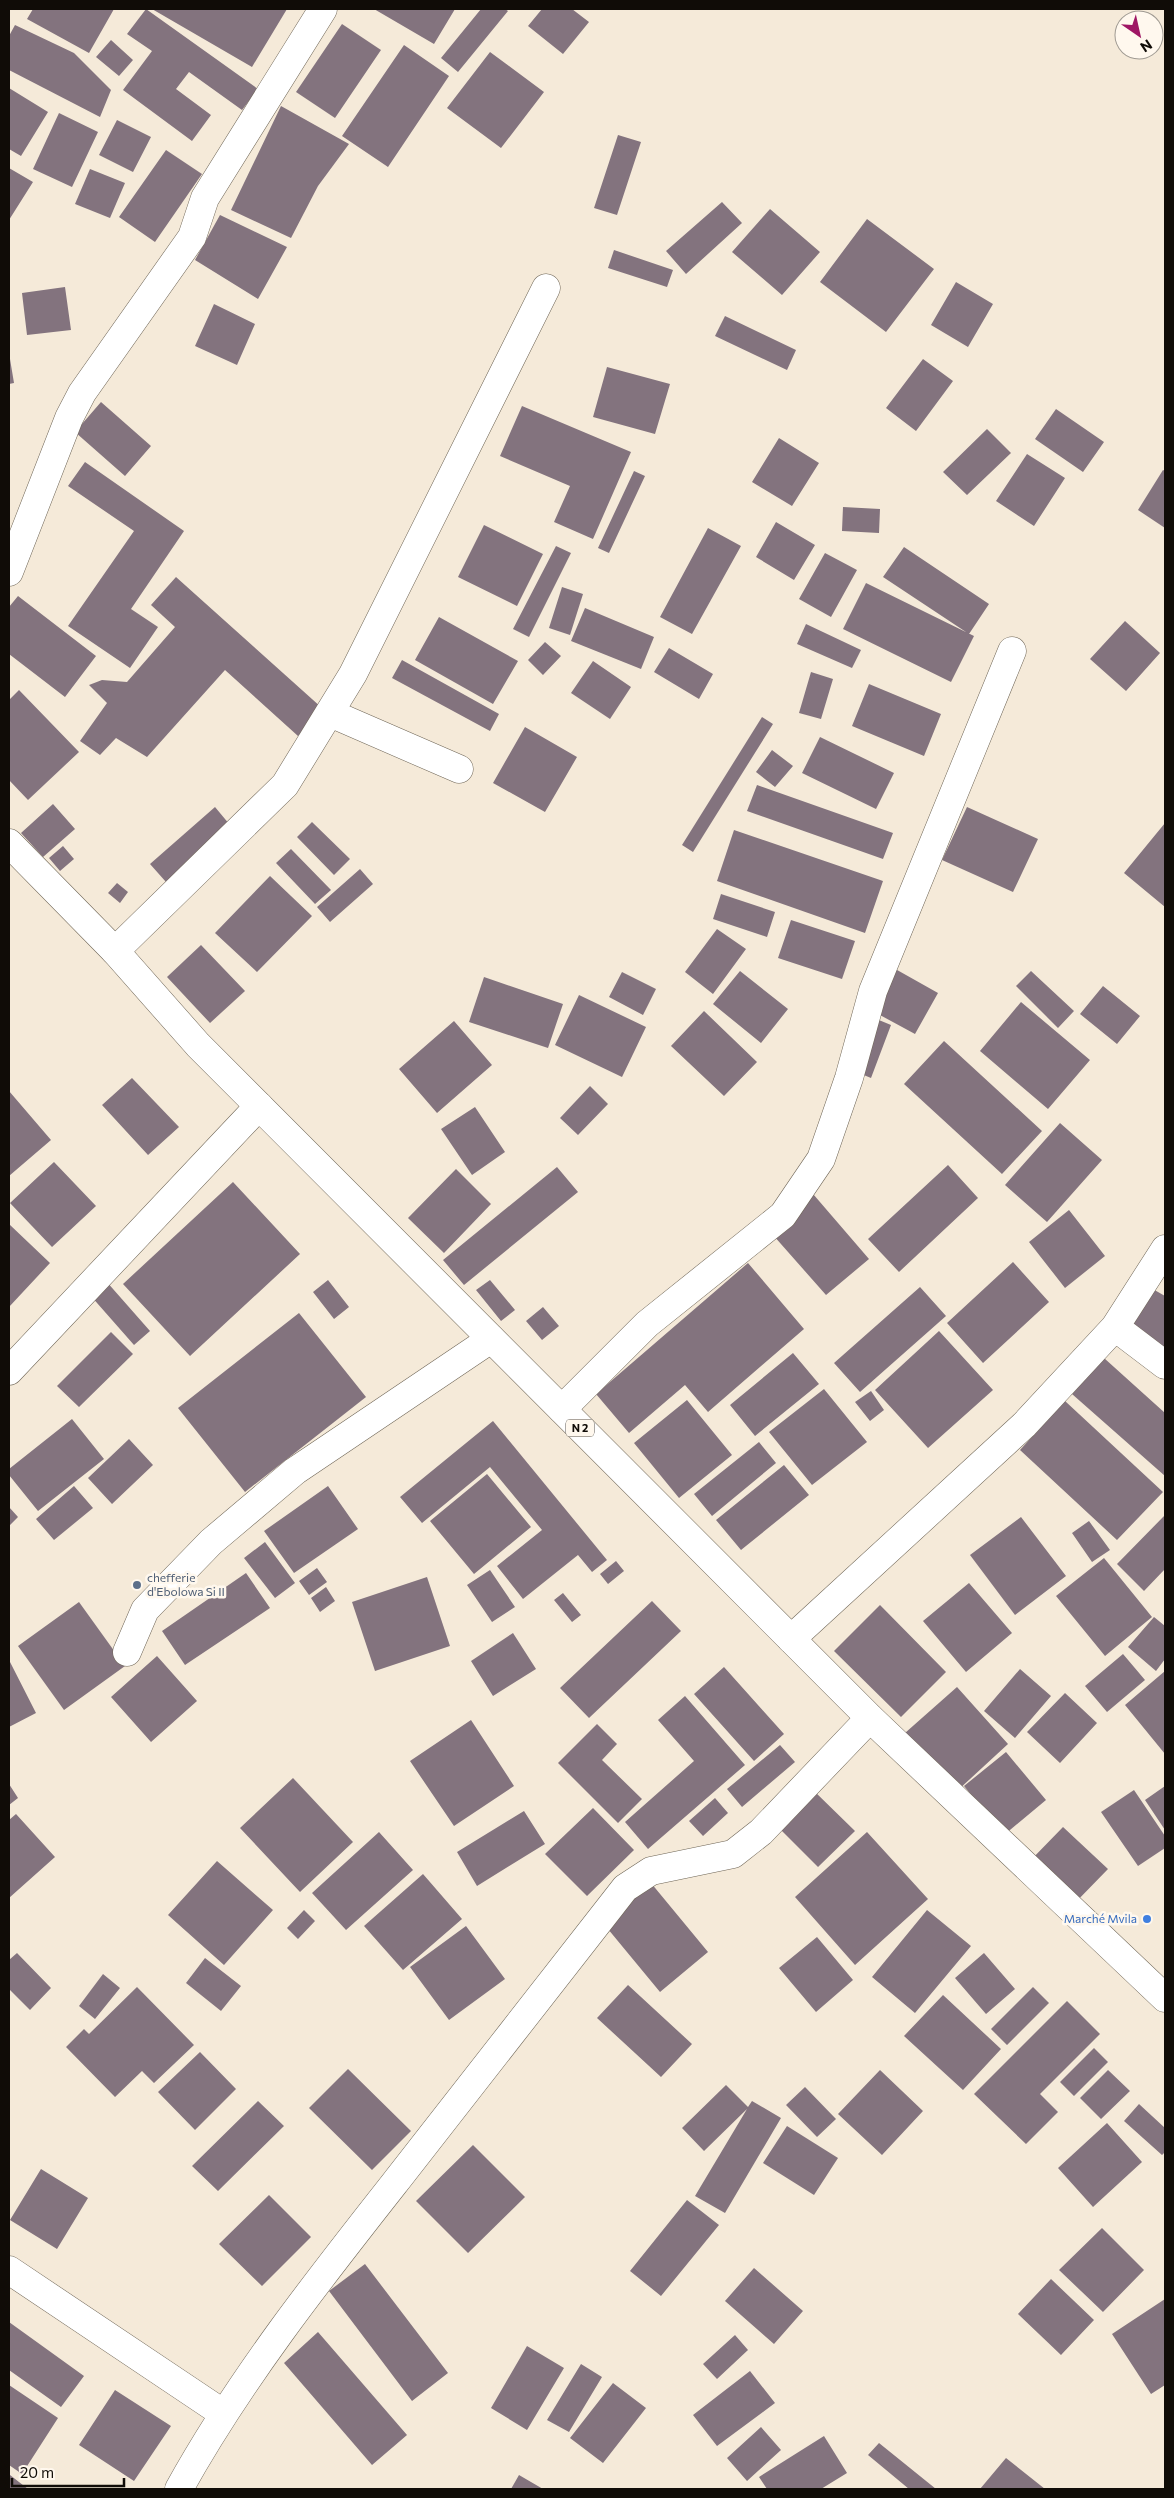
<svg xmlns="http://www.w3.org/2000/svg" width="1174" height="2498" viewBox="0 0 1174 2498" font-family="Commissioner,sans-serif">
  <style>
    .building { fill: #83737e }
    .lines { fill: none; stroke-linecap: round; stroke-linejoin: round }
    .minor-casing { stroke: #6f6657; stroke-width: 29 }
    .trunk-casing { stroke: #6f6657; stroke-width: 29 }
    .minor { stroke: #fff; stroke-width: 28 }
    .trunk { stroke: #fff; stroke-width: 28 }
    .service-dot { fill: #5c6f8a; stroke: #fff8ee; stroke-width: 2 }
    .shop-dot { fill: #3f7fe0; stroke: #fff8ee; stroke-width: 2 }
    .labels { text-anchor: middle; stroke-width: 5; stroke-linejoin: round; paint-order: stroke }
    .shield { fill: #fff8ee; stroke: #58534c; stroke-width: 1 }
    .shield-label { font-size: 11px; font-weight: bold; fill: #100c07 }
    .service-label { font-size: 12px; fill: #4e5e75; stroke: #fff8ee; text-anchor: start }
    .shop-label { font-size: 12px; fill: #366cbe; stroke: #fff8ee; text-anchor: end }
  </style>
  <rect width="100%" height="100%" fill="#f5ead9"/>
  <path class="building" d="M33,9H114L89,53L27,19Z
    M146,9L258,89L242,110L189,72L176,89L211,115L192,141L123,90L152,51L127,34Z
    M152,9H287L252,67Z
    M374,9H455L434,44Z
    M481,9H505L508,11L458,72L441,58Z
    M542,9H572L589,22L563,54L528,26Z
    M342,24L381,50L335,118L296,92Z
    M15,25L74,53L111,90L100,117L9,70V36Z
    M111,40L133,60L119,76L96,57Z
    M404,45L449,76L388,167L342,136Z
    M490,52L544,92L501,148L447,108Z
    M9,88L48,112L21,156L9,149Z
    M281,106L349,144L318,186L291,238L231,210Z
    M59,113L98,132L72,187L33,169Z
    M117,120L151,137L133,172L99,155Z
    M618,135L641,142L617,215L594,208Z
    M166,150L202,174L155,242L119,217Z
    M9,168L33,182L9,220Z
    M90,169L125,183L110,218L75,204Z
    M722,202L742,223L686,274L666,251Z
    M770,209L820,252L782,295L732,252Z
    M220,215L287,247L258,299L195,260Z
    M867,219L934,269L886,332L820,282Z
    M614,250L673,270L667,287L608,268Z
    M956,282L993,304L968,347L931,325Z
    M65,287L71,330L27,335L22,293Z
    M214,304L255,324L237,365L195,346Z
    M725,316L796,350L787,370L715,336Z
    M10,359L14,383L9,384V360Z
    M923,359L953,381L916,431L886,408Z
    M607,367L670,384L655,434L593,417Z
    M101,402L151,446L125,476L75,432Z
    M522,406L631,452L593,539L554,522L570,486L500,456Z
    M1056,409L1104,442L1083,472L1035,439Z
    M987,429L1011,453L967,495L943,472Z
    M779,438L819,463L792,506L752,482Z
    M1027,454L1065,478L1034,526L996,501Z
    M85,462L184,531L131,609L158,627L130,668L68,626L134,531L68,486Z
    M1163,470L1165,471V528L1138,510Z
    M634,471L645,476L609,553L598,548Z
    M843,507L880,509L879,533L842,531Z
    M776,522L815,545L794,580L756,557Z
    M484,525L543,554L517,606L458,577Z
    M708,528L741,546L692,634L660,617Z
    M556,546L571,553L529,637L513,629Z
    M904,547L989,604L969,634L883,577Z
    M825,553L857,570L831,617L799,599Z
    M176,577L322,708L298,736L225,670L147,757L116,738L100,755L80,741L107,703L89,685L102,680L127,682L175,627L151,605Z
    M866,583L974,636L951,682L843,629Z
    M562,587L583,594L570,635L549,628Z
    M18,596L96,656L65,697L9,654V607Z
    M585,608L654,637L641,669L571,641Z
    M439,617L518,661L493,704L415,660Z
    M1125,621L1160,653L1126,691L1090,659Z
    M806,624L861,650L852,668L797,644Z
    M545,642L561,656L543,675L528,660Z
    M669,648L713,674L699,699L654,672Z
    M402,660L499,714L490,731L392,678Z
    M593,661L631,687L610,719L571,693Z
    M811,672L833,679L821,719L799,713Z
    M869,684L941,714L924,756L852,726Z
    M19,690L79,752L28,800L9,780V700Z
    M762,717L773,724L693,852L682,845Z
    M525,727L577,757L545,812L493,783Z
    M820,737L894,773L876,809L802,773Z
    M772,750L793,766L775,787L756,772Z
    M757,785L893,833L883,859L747,811Z
    M53,804L75,829L43,857L21,833Z
    M215,807L230,825L166,882L150,864Z
    M967,807L1038,839L1013,892L942,860Z
    M312,822L350,859L334,875L297,837Z
    M1165,823V907L1124,873Z
    M734,830L883,881L865,933L717,881Z
    M63,846L74,859L60,871L49,858Z
    M291,849L331,890L315,904L276,863Z
    M360,869L373,884L330,922L317,907Z
    M270,876L312,916L257,972L215,933Z
    M117,883L128,892L120,903L108,893Z
    M721,894L775,912L767,937L713,919Z
    M791,920L855,941L842,979L778,958Z
    M717,929L746,949L713,994L685,972Z
    M201,945L245,991L210,1023L167,977Z
    M890,966L938,993L915,1034L867,1008Z
    M740,971L788,1009L761,1043L713,1004Z
    M1031,971L1074,1011L1058,1028L1016,986Z
    M622,972L656,989L643,1015L609,997Z
    M484,977L563,1004L548,1048L469,1022Z
    M1103,986L1140,1016L1117,1044L1080,1014Z
    M579,995L646,1027L622,1077L555,1045Z
    M1021,1002L1090,1060L1048,1109L980,1051Z
    M704,1011L757,1062L724,1096L671,1046Z
    M874,1018L891,1025L871,1078L854,1071Z
    M454,1021L492,1065L437,1113L399,1069Z
    M944,1041L1042,1131L1002,1174L904,1084Z
    M132,1078L179,1127L148,1155L102,1105Z
    M590,1086L608,1104L578,1135L560,1118Z
    M9,1091L51,1140L9,1176Z
    M475,1107L505,1152L472,1175L441,1129Z
    M1060,1123L1102,1160L1047,1222L1005,1185Z
    M54,1162L96,1206L52,1247L10,1203Z
    M948,1165L978,1198L899,1272L868,1239Z
    M557,1167L578,1192L464,1285L443,1260Z
    M456,1169L491,1204L444,1253L408,1218Z
    M801,1180L869,1259L826,1295L758,1218Z
    M233,1182L300,1254L190,1356L123,1284Z
    M1069,1210L1105,1256L1065,1288L1029,1242Z
    M9,1224L50,1263L9,1307Z
    M1013,1262L1049,1302L983,1363L947,1323Z
    M748,1263L804,1329L708,1412L685,1385L629,1433L596,1394Z
    M328,1280L349,1307L334,1319L313,1292Z
    M490,1280L515,1310L501,1321L476,1290Z
    M106,1281L150,1331L134,1345L90,1295Z
    M920,1287L946,1316L860,1392L834,1363Z
    M1151,1288L1165,1296V1354L1126,1329Z
    M543,1307L559,1326L542,1340L526,1321Z
    M299,1313L366,1397L245,1492L178,1408Z
    M939,1331L993,1390L928,1448L875,1390Z
    M111,1332L133,1354L79,1407L57,1386Z
    M793,1353L819,1384L755,1436L730,1405Z
    M1104,1358L1165,1413V1476L1072,1394Z
    M824,1389L867,1442L812,1485L769,1432Z
    M871,1391L884,1410L870,1421L855,1402Z
    M687,1400L732,1455L679,1498L634,1443Z
    M1065,1401L1163,1492L1117,1540L1020,1450Z
    M72,1419L104,1459L38,1511L9,1475V1469Z
    M493,1421L607,1560L592,1572L578,1555L523,1599L497,1566L542,1530L490,1467L422,1523L400,1497Z
    M129,1439L153,1465L112,1504L88,1478Z
    M759,1442L776,1463L712,1516L694,1494Z
    M784,1465L809,1495L741,1550L716,1520Z
    M487,1474L531,1527L474,1574L430,1521Z
    M74,1486L93,1508L54,1540L36,1519Z
    M328,1486L358,1529L294,1573L264,1531Z
    M9,1507L18,1517L9,1526Z
    M1165,1515V1569L1144,1591L1117,1564Z
    M1021,1517L1066,1576L1015,1615L970,1555Z
    M1089,1521L1110,1550L1092,1562L1072,1533Z
    M265,1542L295,1583L275,1598L244,1558Z
    M1104,1558L1152,1617L1105,1656L1056,1596Z
    M616,1561L624,1571L608,1584L600,1574Z
    M317,1568L327,1582L309,1595L299,1581Z
    M490,1570L515,1607L492,1622L467,1585Z
    M246,1573L270,1608L185,1665L162,1631Z
    M427,1577L450,1646L375,1671L352,1602Z
    M969,1583L1012,1633L966,1672L923,1621Z
    M326,1587L335,1601L320,1612L311,1598Z
    M563,1593L581,1615L572,1622L554,1600Z
    M652,1601L681,1631L589,1718L560,1688Z
    M79,1602L125,1666L64,1710L18,1646Z
    M880,1605L946,1672L901,1717L834,1651Z
    M1154,1617L1165,1626V1659L1156,1671L1128,1647Z
    M513,1633L536,1669L493,1696L471,1661Z
    M1123,1654L1145,1680L1107,1712L1085,1686Z
    M157,1656L197,1701L151,1742L111,1697Z
    M9,1660L36,1713L9,1727Z
    M724,1667L784,1734L754,1761L694,1694Z
    M1020,1669L1051,1696L1015,1738L984,1711Z
    M1165,1671V1754L1125,1705Z
    M957,1687L1008,1744L957,1791L905,1733Z
    M1065,1693L1097,1723L1060,1763L1027,1732Z
    M685,1696L745,1765L648,1849L625,1822L694,1761L658,1720Z
    M471,1720L514,1786L454,1826L410,1761Z
    M597,1724L617,1744L602,1760L642,1799L618,1823L558,1763Z
    M780,1745L795,1762L742,1807L727,1789Z
    M1006,1752L1046,1800L1004,1835L964,1786Z
    M293,1778L353,1842L300,1892L240,1828Z
    M9,1784L18,1798L9,1805Z
    M1165,1786V1830L1145,1800Z
    M812,1789L855,1831L818,1867L776,1825Z
    M1134,1790L1165,1836V1848L1138,1866L1101,1812Z
    M715,1798L728,1813L703,1836L689,1821Z
    M593,1808L634,1850L587,1896L545,1854Z
    M524,1811L545,1844L477,1886L457,1852Z
    M16,1814L55,1857L9,1898V1820Z
    M1063,1827L1108,1869L1072,1906L1028,1863Z
    M379,1832L413,1870L346,1930L312,1893Z
    M867,1832L928,1899L855,1965L795,1897Z
    M217,1861L273,1910L224,1965L168,1915Z
    M423,1874L462,1919L403,1970L364,1926Z
    M651,1883L708,1952L660,1992L603,1923Z
    M304,1910L315,1921L298,1939L287,1928Z
    M927,1910L971,1946L915,2013L872,1977Z
    M466,1926L505,1979L449,2020L410,1967Z
    M817,1937L853,1980L816,2012L779,1968Z
    M17,1953L51,1988L30,2010L9,1989V1960Z
    M984,1953L1015,1989L986,2014L955,1978Z
    M205,1958L241,1986L221,2011L186,1983Z
    M103,1974L120,1988L95,2019L79,2006Z
    M628,1985L692,2044L661,2077L597,2018Z
    M137,1987L194,2045L154,2083L142,2071L115,2097L66,2047L84,2029L89,2034Z
    M1033,1987L1049,2003L1007,2045L991,2029Z
    M943,1995L1001,2049L963,2090L904,2036Z
    M1067,2001L1100,2034L1040,2094L1058,2112L1026,2144L974,2094Z
    M1094,2048L1108,2062L1074,2096L1060,2082Z
    M200,2052L236,2089L195,2130L158,2092Z
    M348,2069L411,2131L372,2170L309,2108Z
    M880,2070L923,2111L882,2155L838,2114Z
    M1108,2070L1130,2091L1101,2119L1080,2098Z
    M726,2085L748,2107L752,2101L781,2118L725,2213L695,2196L747,2109L704,2151L682,2128Z
    M805,2087L836,2119L817,2137L786,2105Z
    M258,2101L284,2126L218,2191L192,2166Z
    M1139,2104L1165,2128V2152L1162,2155L1124,2121Z
    M1107,2123L1142,2162L1093,2207L1058,2168Z
    M787,2126L838,2158L814,2195L763,2163Z
    M473,2145L525,2197L468,2253L416,2201Z
    M41,2169L88,2198L57,2249L10,2220Z
    M269,2195L311,2237L262,2286L219,2244Z
    M687,2200L719,2225L661,2296L630,2271Z
    M1102,2228L1144,2270L1103,2312L1059,2270Z
    M365,2264L448,2373L412,2401L329,2291Z
    M754,2268L803,2311L774,2344L725,2301Z
    M1051,2279L1094,2320L1061,2355L1018,2314Z
    M1165,2299V2385L1151,2394L1112,2334Z
    M9,2322L84,2376L61,2407L9,2370Z
    M318,2332L407,2435L372,2465L284,2363Z
    M735,2335L748,2350L717,2379L703,2364Z
    M527,2346L564,2368L527,2430L491,2408Z
    M581,2364L602,2377L569,2432L547,2420Z
    M750,2371L775,2403L717,2446L693,2415Z
    M613,2383L646,2408L603,2463L570,2438Z
    M9,2385L58,2418L22,2474L9,2465Z
    M115,2390L171,2426L134,2481L79,2445Z
    M761,2427L781,2450L747,2481L727,2458Z
    M824,2436L847,2473L821,2489H767L759,2477Z
    M879,2443L936,2489H909L868,2455Z
    M1006,2458L1045,2489H980Z
    M10,2475L28,2489H9Z
    M519,2475L543,2489H511Z"/>
  <g class="lines">
    <defs>
      <path id="minor" d="M9,572L69,418L82,393L192,237L205,198L323,9
        M330,713L459,769
        M115,951L285,785L353,674L546,288
        M1115,1327L1165,1365
        M9,1371L259,1106
        M562,1409L647,1324L783,1215L821,1159L849,1078L873,991L1012,651
        M791,1639L1024,1425L1115,1327L1165,1249
        M127,1652L145,1610L211,1542L295,1471L491,1339
        M9,2270L224,2414
        M179,2489C240,2379 319,2279 397,2180C473,2083 549,1985 625,1888L651,1871L733,1854L761,1832L870,1718"/>
      <path id="trunk" d="M9,843L115,951L198,1045L870,1718L1165,1998"/>
    </defs>
    <use href="#minor" class="minor-casing"/>
    <use href="#trunk" class="trunk-casing"/>
    <use href="#minor" class="minor"/>
    <use href="#trunk" class="trunk"/>
  </g>
  <circle class="service-dot" cx="137" cy="1585" r="5"/>
  <circle class="shop-dot" cx="1147" cy="1919" r="5"/>
  <g class="labels">
    <rect class="shield" x="566" y="1419.5" width="28" height="17" rx="4"/>
    <g class="shield-label">
      <text x="580" y="1432">N 2</text>
    </g>
    <g class="service-label">
      <text x="147" y="1582">chefferie<tspan x="147" dy="14">d'Ebolowa Si II</tspan></text>
    </g>
    <g class="shop-label">
      <text x="1137" y="1923">Marché Mvila</text>
    </g>
  </g>
  <rect width="1174" height="2498" fill="none" stroke="#100c07" stroke-width="20"/>
  <g transform="translate(1139 35) rotate(146)"><circle r="24" fill="#fff8ee" stroke="#9f9a92"/>
  <path d="M0-4L9 19L0 12L-9 19Z" fill="#9f1664"/>
  <text y="-8" font-size="14" font-weight="bold" text-anchor="middle" fill="#100c07">N</text>
  </g>
  <path d="M12 2478v8h112v-8" fill="none" stroke="#100c07" stroke-width="2.5"/>
  <text x="20" y="2478" font-size="15" fill="#100c07" stroke="#fff8ee" stroke-width="4" paint-order="stroke">20 m</text>
</svg>
